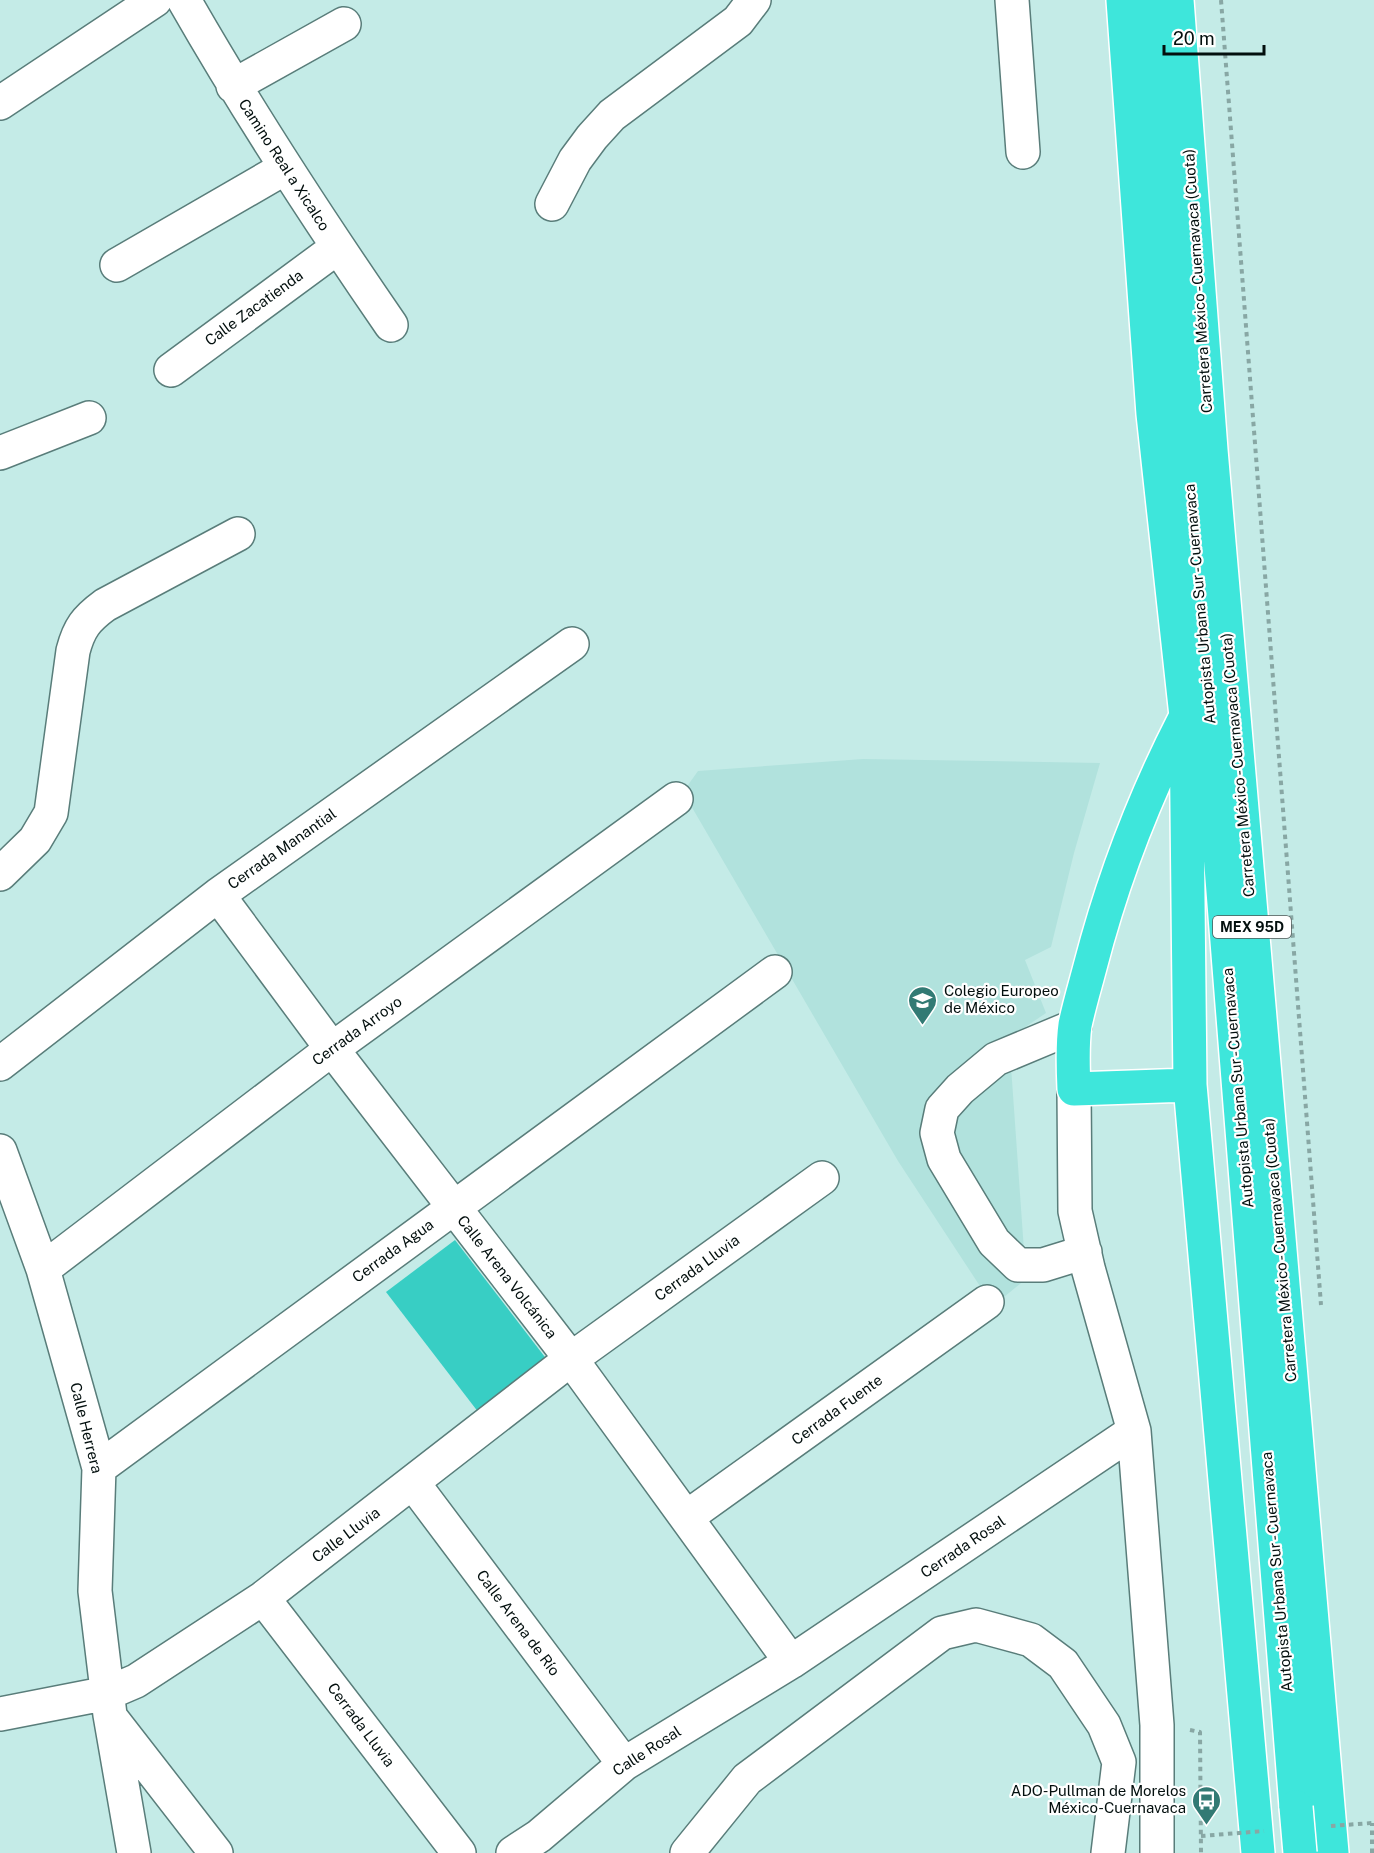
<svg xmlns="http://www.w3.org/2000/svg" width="1374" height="1853" viewBox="0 0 1374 1853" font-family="'Public Sans',sans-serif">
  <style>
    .built { fill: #b1e2dd }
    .pitch { fill: #38cec4 }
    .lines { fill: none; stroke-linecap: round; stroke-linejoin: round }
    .minor-casing { stroke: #597d7a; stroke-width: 36 }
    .highway-casing { stroke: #fff; stroke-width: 36 }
    .path { stroke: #88a7a4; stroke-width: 4; stroke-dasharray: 4.5 4.5; stroke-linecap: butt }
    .minor { stroke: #fff; stroke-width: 33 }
    .highway { stroke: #3ee6db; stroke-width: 33 }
    .highway-bridge-casing { stroke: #fff; stroke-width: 36; stroke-linecap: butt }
    .path-bridge { stroke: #88a7a4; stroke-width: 4; stroke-dasharray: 4.5 4.5; stroke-linecap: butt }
    .highway-bridge { stroke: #3ee6db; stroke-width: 33 }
    .labels { text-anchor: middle; stroke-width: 4.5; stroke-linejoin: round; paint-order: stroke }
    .shield { fill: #fff; stroke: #4f5756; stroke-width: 1.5 }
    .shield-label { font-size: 14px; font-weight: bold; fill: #030f0e }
    .street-label { font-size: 15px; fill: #030f0e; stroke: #fff }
    .poi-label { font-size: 15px; fill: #030f0e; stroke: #fff; text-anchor: start }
  </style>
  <rect width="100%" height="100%" fill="#c4ebe7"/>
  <path class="built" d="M863,759L1100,763L1074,853L1051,947L1025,960L1046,1013L1009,1038L1026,1279L993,1306L898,1161L683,792L698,771Z"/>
  <path class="pitch" d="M455,1240L551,1365L482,1417L386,1292Z"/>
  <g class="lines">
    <defs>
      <path id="minor" d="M184,0C248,112 318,219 391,325
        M1012,0L1023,152
        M233,86L344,24
        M0,103L155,0
        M552,204L575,160L592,137L612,115L738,21L754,0
        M117,265L285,168
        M171,370L338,247
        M0,453L89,418
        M0,874L35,840L51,813L73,651C79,628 86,619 105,605L238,534
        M218,895L332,1049L571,1359L791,1662
        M1075,1026L996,1059L960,1089L942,1109L937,1133L944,1159L994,1242L1018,1265H1043L1085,1252
        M0,1064L218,895L572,644
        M1074,1089L1075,1211L1088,1268L1134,1431L1157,1725V1853
        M0,1151L43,1269L99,1468L95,1591L110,1715L134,1853
        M43,1269L332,1049L676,799
        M99,1468L775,972
        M413,1483L624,1764
        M687,1517L987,1302
        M263,1598L459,1853
        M0,1714L108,1693L136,1681L263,1598L571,1359L822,1178
        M112,1719L216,1853
        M513,1853L539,1836L624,1764L791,1662L1134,1431
        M687,1853L747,1779L942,1633L976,1625L1031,1640L1063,1664L1104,1725L1119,1762L1108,1853"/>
      <path id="highway" d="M1123,0L1153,414L1186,716L1190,1085L1258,1853
        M1152,0L1296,1807
        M1177,0L1211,450L1332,1853
        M1184,720C1144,798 1112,882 1090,967C1085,986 1079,1006 1075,1025C1072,1046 1073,1068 1074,1089L1190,1085"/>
    </defs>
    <use href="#minor" class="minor-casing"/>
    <use href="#highway" class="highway-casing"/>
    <path class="path" d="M1221,0L1321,1305
      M1190,1730L1200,1732L1201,1853
      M1372,1853V1823"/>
    <use href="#minor" class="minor"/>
    <use href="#highway" class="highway"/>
    <defs>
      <path id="highway-bridge" d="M1296,1807L1300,1853"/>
    </defs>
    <use href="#highway-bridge" class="highway-bridge-casing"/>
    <path class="path-bridge" d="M1331,1826L1372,1823
      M1201,1836L1264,1831"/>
    <use href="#highway-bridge" class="highway-bridge"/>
  </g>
  <defs>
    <symbol id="school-pin" viewBox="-11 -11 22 30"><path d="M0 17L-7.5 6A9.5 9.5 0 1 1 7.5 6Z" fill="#327a74" stroke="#fff"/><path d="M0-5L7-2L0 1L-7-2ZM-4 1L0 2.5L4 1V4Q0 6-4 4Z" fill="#fff"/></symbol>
    <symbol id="bus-pin" viewBox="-11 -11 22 30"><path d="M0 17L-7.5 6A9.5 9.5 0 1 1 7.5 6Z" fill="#327a74" stroke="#fff"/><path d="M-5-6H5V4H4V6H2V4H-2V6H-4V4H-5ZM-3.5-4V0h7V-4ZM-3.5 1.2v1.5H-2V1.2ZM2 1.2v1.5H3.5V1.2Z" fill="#fff"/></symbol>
  </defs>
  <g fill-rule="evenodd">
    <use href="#school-pin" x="906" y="984" width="33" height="45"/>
    <use href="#bus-pin" x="1190" y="1784" width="33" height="45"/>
  </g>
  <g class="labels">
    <rect class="shield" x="1213" y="916" width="78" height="22" rx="4.5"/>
    <g class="shield-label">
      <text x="1252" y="932">MEX 95D</text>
    </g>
    <g class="street-label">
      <text transform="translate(284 165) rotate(57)" y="5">Camino Real a Xicalco</text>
      <text transform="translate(1198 281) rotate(-94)" y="5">Carretera México - Cuernavaca (Cuota)</text>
      <text transform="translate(254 308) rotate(-36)" y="5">Calle Zacatienda</text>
      <text transform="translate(1200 604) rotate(-95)" y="5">Autopista Urbana Sur - Cuernavaca</text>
      <text transform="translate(1238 765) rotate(-95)" y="5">Carretera México - Cuernavaca (Cuota)</text>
      <text transform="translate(282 849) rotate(-35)" y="5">Cerrada Manantial</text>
      <text transform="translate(357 1031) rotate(-36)" y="5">Cerrada Arroyo</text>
      <text transform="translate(1238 1088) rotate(-95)" y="5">Autopista Urbana Sur - Cuernavaca</text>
      <text transform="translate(1280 1250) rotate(-95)" y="5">Carretera México - Cuernavaca (Cuota)</text>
      <text transform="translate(393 1251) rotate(-36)" y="5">Cerrada Agua</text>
      <text transform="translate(697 1268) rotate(-36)" y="5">Cerrada Lluvia</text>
      <text transform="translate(507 1277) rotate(52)" y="5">Calle Arena Volcánica</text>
      <text transform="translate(837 1410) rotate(-36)" y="5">Cerrada Fuente</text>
      <text transform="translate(86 1428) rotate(76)" y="5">Calle Herrera</text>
      <text transform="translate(346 1535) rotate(-37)" y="5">Calle Lluvia</text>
      <text transform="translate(963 1547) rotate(-34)" y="5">Cerrada Rosal</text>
      <text transform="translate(1277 1572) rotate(-95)" y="5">Autopista Urbana Sur - Cuernavaca</text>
      <text transform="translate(518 1623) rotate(53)" y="5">Calle Arena de Río</text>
      <text transform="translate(361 1725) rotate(53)" y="5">Cerrada Lluvia</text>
      <text transform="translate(647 1751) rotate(-33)" y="5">Calle Rosal</text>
    </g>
    <g class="poi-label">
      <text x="944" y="996">Colegio Europeo<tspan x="944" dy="17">de México</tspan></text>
      <text x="1186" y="1796" text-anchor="end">ADO-Pullman de Morelos<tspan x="1186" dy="17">México-Cuernavaca</tspan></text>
    </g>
  </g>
  <path d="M1164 45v9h100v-9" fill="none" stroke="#030f0e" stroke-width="3"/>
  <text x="1173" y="45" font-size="18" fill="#030f0e" stroke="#ffffff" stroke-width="4.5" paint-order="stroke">20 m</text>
</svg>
